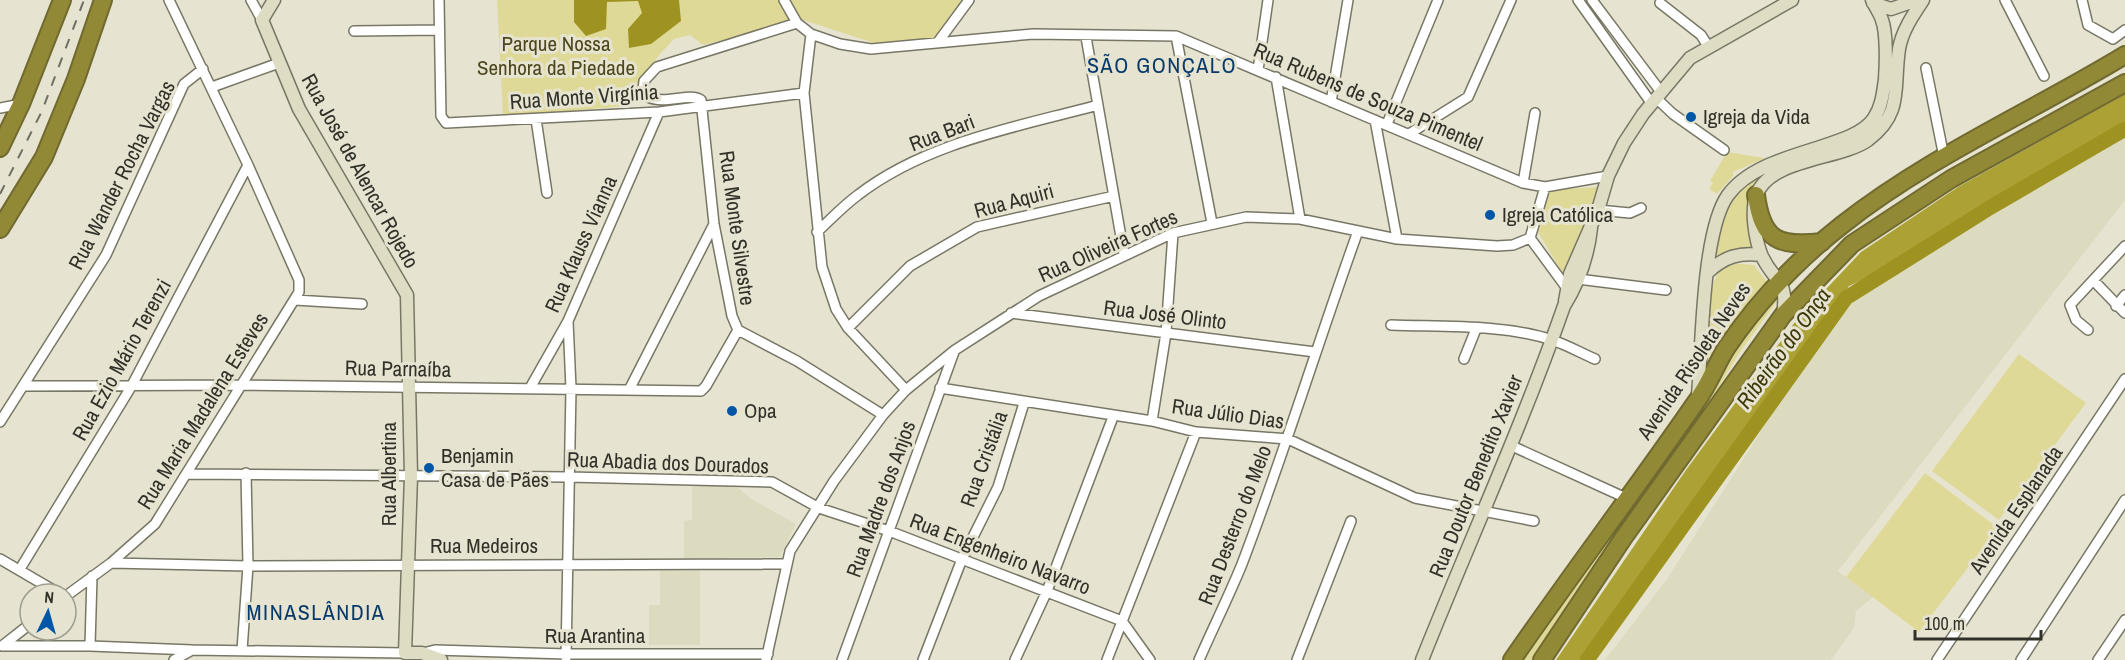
<svg xmlns="http://www.w3.org/2000/svg" width="2125" height="660" viewBox="0 0 2125 660" font-family="'Archivo Narrow',sans-serif">
  <style>
    .built { fill: #dcdbc0 }
    .green { fill: #dfd998 }
    .forest { fill: #aca135 }
    .water { fill: #9e9321 }
    .lines { fill: none; stroke-linecap: round; stroke-linejoin: round }
    .river { stroke: #9e9321; stroke-width: 15 }
    .street-casing { stroke: #787765; stroke-width: 12 }
    .secondary-casing { stroke: #787765; stroke-width: 15 }
    .highway-casing { stroke: #706a31; stroke-width: 20 }
    .street { stroke: #fff; stroke-width: 9 }
    .secondary { stroke: #dedcc3; stroke-width: 12 }
    .highway { stroke: #928936; stroke-width: 16 }
    .rail { stroke: #6f6e63; stroke-width: 2; stroke-dasharray: 10 10; stroke-linecap: butt }
    .poi-dot { fill: #0157a5; stroke: #e6e4d1; stroke-width: 2 }
    .labels { text-anchor: middle; stroke-width: 6; stroke-linejoin: round; paint-order: stroke }
    .park-label { font-size: 21px; fill: #4c471c; stroke: #e6e4d1 }
    .street-label { font-size: 21px; fill: #313129; stroke: #e6e4d1 }
    .poi-label { font-size: 21px; fill: #313129; stroke: #e6e4d1; text-anchor: start }
    .neighbourhood-label { font-size: 22px; letter-spacing: 1.5px; fill: #08396b; stroke: #e6e4d1 }
    .water-label { font-size: 22px; font-style: italic; fill: #3c380a; stroke: #e6e4d1 }
  </style>
  <rect width="100%" height="100%" fill="#e6e4d1"/>
  <path class="built" d="M2125,137V200L1838,571L1873,597L1856,611L1854,628L1831,660H1605L1667,579L1810,354L1851,304L1951,237Z
    M692,483H733L750,498L796,524L780,557L700,558V645H649V605H660V569L684,568V521L692,520Z"/>
  <path class="green" d="M497,0H963L934,39L874,43L803,20L703,45L690,35L674,39L659,55L625,106L503,117Z
    M1727,152L1765,158L1733,172V176L1717,194L1709,189L1713,183L1710,181Z
    M1763,174L1749,200L1750,234L1754,248L1713,258C1724,213 1721,200 1763,174Z
    M1601,187L1564,276L1538,232L1549,190Z
    M1730,263L1754,265L1768,283L1707,361L1712,287L1719,270Z
    M1780,292L1782,295L1740,352L1693,430L1535,660H1524L1752,325Z
    M2019,354L2086,403L1999,520L1932,471Z
    M1925,473L1998,528L1919,632L1846,577Z"/>
  <path class="forest" d="M2125,94V126L1982,208L1881,271L1849,286L1585,660H1556L1686,470L1795,322L1861,252L1958,187Z"/>
  <path class="water" d="M574,0H679L681,21L651,44L629,48L628,29L642,13L638,1L607,2L606,29L586,36L574,22Z"/>
  <g class="lines">
    <path class="river" d="M1587,660L1846,298L1991,207L2125,129"/>
    <defs>
      <path id="street" d="M251,0L262,20
        M439,0L441,116L446,123L659,112L804,93
        M784,0L797,23L811,34L840,44L871,49L1033,34L1176,36L1523,183L1545,187L1608,176
        M1578,0L1652,104
        M1592,0L1661,92
        M2005,0L2044,76
        M2082,0L2088,25L2113,39L2125,30
        M1660,3L1701,35L1708,46
        M797,23L657,67L644,81L643,90L648,97C665,105 690,92 701,100L714,224L732,316L738,330L797,361L883,415
        M354,31L439,30
        M811,34L804,93L822,267L836,309L848,328L906,390
        M1176,36L1212,223
        M1086,37L1124,254
        M938,42L969,0
        M1926,68L1944,157
        M1258,70L1268,0
        M1276,77L1300,219
        M212,87L279,63
        M1656,98L1673,114L1724,150
        M1331,102L1348,0
        M0,108L21,104
        M536,119L547,193
        M1375,120L1397,239
        M1387,124L1438,0
        M1409,134L1468,97L1511,0
        M1523,183L1535,113
        M1598,210L1630,213L1641,208
        M817,232C830,220 843,206 858,195C927,142 1017,127 1098,105
        M1530,238L1566,287L1572,289
        M1530,238L1545,187
        M1578,279L1666,290
        M2094,281L2125,313
        M295,300L362,304
        M2116,306L2125,295
        M1011,313L1315,352
        M1391,325C1442,327 1504,324 1552,340C1567,345 1581,353 1595,359
        M848,328L910,266L977,227L1114,196
        M2088,330L2076,320L2070,305L2125,246
        M1464,359L1476,329
        M23,386L241,385L701,391L706,386L738,330
        M530,388L568,321L659,112
        M940,388L1152,421L1196,432L1288,439L1415,498L1534,521
        M629,390L714,224
        M1152,421L1166,333L1173,233
        M0,422L106,255L184,84L203,69
        M1512,446L1626,498
        M187,474L569,477L772,482L819,508L889,531L1122,621L1150,660
        M0,559L60,594
        M111,563L248,566L786,564
        M20,569L131,387L248,165
        M66,596L111,563L155,524L299,292V280L248,165L169,0
        M2,646H90L192,650
        M2,646L30,624
        M90,646L92,576
        M242,650L248,566L246,473
        M423,653L435,650L567,654H768
        M566,658L571,388L568,321
        M174,660L192,650L405,653
        M766,660L790,551L834,481L883,415L906,390L955,350L1039,296L1173,233L1246,217L1300,219L1397,239L1497,246L1513,245L1530,238
        M842,660L954,352
        M923,660L962,559L998,487L1024,403
        M1015,660L1047,591L1113,417
        M1107,660L1196,432
        M1199,660C1213,628 1229,596 1242,564C1284,454 1318,342 1358,231
        M1297,660L1351,521
        M1937,660L2125,379
        M2021,660L2125,500
        M2098,660L2125,620"/>
      <path id="secondary" d="M274,0L262,20L299,109L407,295L411,476L405,653H422L441,660
        M1873,3L1891,9L1917,0
        M1708,272C1724,257 1739,252 1761,255
        M1565,301L1570,274L1598,210L1608,176L1624,143L1643,114L1690,58L1792,0
        M1783,315C1789,277 1773,283 1761,254C1755,238 1751,212 1756,196C1769,158 1840,160 1868,140C1904,113 1893,87 1899,49C1902,31 1913,15 1923,0
        M1698,395C1702,348 1702,231 1728,195C1761,149 1853,151 1874,118C1882,106 1883,93 1885,79C1886,65 1887,33 1882,20C1880,13 1875,7 1872,0
        M1422,660C1469,542 1522,426 1564,306C1579,282 1588,256 1591,228"/>
      <path id="highway" d="M0,148L21,104L62,0
        M1756,195C1762,241 1779,247 1822,242
        M0,229L44,157L76,79L103,0
        M1512,660C1572,573 1636,489 1696,402C1709,385 1716,364 1727,347C1759,300 1797,260 1842,225C1928,157 2031,112 2125,55
        M1542,660L1624,537L1783,315L1852,244L1951,179L2125,83"/>
    </defs>
    <use href="#street" class="street-casing"/>
    <use href="#secondary" class="secondary-casing"/>
    <use href="#highway" class="highway-casing"/>
    <use href="#street" class="street"/>
    <use href="#secondary" class="secondary"/>
    <use href="#highway" class="highway"/>
    <path class="rail" d="M0,194L42,111L84,0"/>
  </g>
  <g class="poi-dot">
    <circle cx="1691" cy="117" r="6"/>
    <circle cx="1490" cy="215" r="6"/>
    <circle cx="732" cy="411" r="6"/>
    <circle cx="429" cy="468" r="6"/>
  </g>
  <g class="labels">
    <g class="park-label">
      <text x="556" y="51">Parque Nossa<tspan x="556" dy="24">Senhora da Piedade</tspan></text>
    </g>
    <g class="street-label">
      <text transform="translate(584 97) rotate(-4)" y="7">Rua Monte Virgínia</text>
      <text transform="translate(1368 97) rotate(23)" y="7">Rua Rubens de Souza Pimentel</text>
      <text transform="translate(942 133) rotate(-21)" y="7">Rua Bari</text>
      <text transform="translate(360 171) rotate(61)" y="7">Rua José de Alencar Rojedo</text>
      <text transform="translate(122 175) rotate(-63)" y="7">Rua Wander Rocha Vargas</text>
      <text transform="translate(1014 201) rotate(-15)" y="7">Rua Aquiri</text>
      <text transform="translate(737 228) rotate(82)" y="7">Rua Monte Silvestre</text>
      <text transform="translate(581 244) rotate(-66)" y="7">Rua Klauss Vianna</text>
      <text transform="translate(1108 246) rotate(-24)" y="7">Rua Oliveira Fortes</text>
      <text transform="translate(1165 315) rotate(7)" y="7">Rua José Olinto</text>
      <text transform="translate(122 360) rotate(-61)" y="7">Rua Ezio Mário Terenzi</text>
      <text transform="translate(1694 361) rotate(-56)" y="7">Avenida Risoleta Neves</text>
      <text transform="translate(398 369) rotate(1)" y="7">Rua Parnaíba</text>
      <text transform="translate(203 411) rotate(-58)" y="7">Rua Maria Madalena Esteves</text>
      <text transform="translate(1228 414) rotate(8)" y="7">Rua Júlio Dias</text>
      <text transform="translate(984 459) rotate(-70)" y="7">Rua Cristália</text>
      <text transform="translate(668 463) rotate(2)" y="7">Rua Abadia dos Dourados</text>
      <text transform="translate(389 474) rotate(-90)" y="7">Rua Albertina</text>
      <text transform="translate(1476 476) rotate(-68)" y="7">Rua Doutor Benedito Xavier</text>
      <text transform="translate(881 499) rotate(-70)" y="7">Rua Madre dos Anjos</text>
      <text transform="translate(2016 510) rotate(-56)" y="7">Avenida Esplanada</text>
      <text transform="translate(1235 525) rotate(-69)" y="7">Rua Desterro do Melo</text>
      <text x="484" y="553">Rua Medeiros</text>
      <text transform="translate(1000 554) rotate(21)" y="7">Rua Engenheiro Navarro</text>
      <text x="595" y="643">Rua Arantina</text>
    </g>
    <g class="poi-label">
      <text x="1703" y="124">Igreja da Vida</text>
      <text x="1502" y="222">Igreja Católica</text>
      <text x="744" y="418">Opa</text>
      <text x="441" y="463">Benjamin<tspan x="441" dy="24">Casa de Pães</tspan></text>
    </g>
    <g class="neighbourhood-label">
      <text x="1162" y="73">SÃO GONÇALO</text>
      <text x="316" y="620">MINASLÂNDIA</text>
    </g>
    <g class="water-label">
      <text transform="translate(1783 348) rotate(-54)" y="8">Ribeirão do Onça</text>
    </g>
  </g>
  <g transform="translate(48 612) rotate(5)"><circle r="28" fill="#e6e4d1" stroke="#9e9c8e" stroke-width="1.5"/>
  <path d="M0-4.5L10 22L0 15L-10 22Z" fill="#0157a5"/>
  <text y="-9" font-size="16" font-weight="bold" text-anchor="middle" fill="#313129">N</text>
  </g>
  <path d="M1915 630v9h126v-9" fill="none" stroke="#313129" stroke-width="3"/>
  <text x="1924" y="630" font-size="18" fill="#313129" stroke="#e6e4d1" stroke-width="4.5" paint-order="stroke">100 m</text>
</svg>
